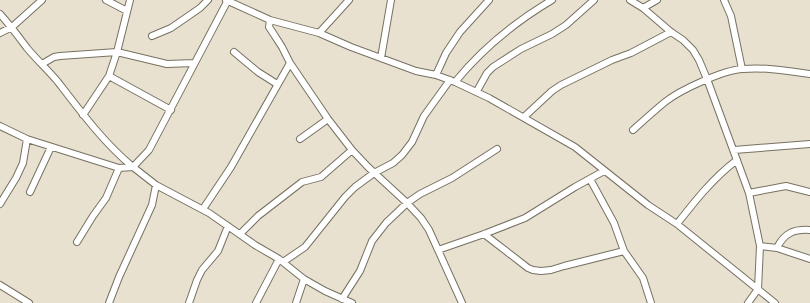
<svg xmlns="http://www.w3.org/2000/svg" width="810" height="303" viewBox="0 0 810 303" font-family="'Varela Round',sans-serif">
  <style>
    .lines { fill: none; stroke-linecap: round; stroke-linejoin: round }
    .minor-casing { stroke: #767161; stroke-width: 8 }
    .minor { stroke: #fff; stroke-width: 6 }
  </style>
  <rect width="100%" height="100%" fill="#e8e1d0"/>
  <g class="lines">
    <defs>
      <path id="minor" d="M106,0L127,11
        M226,0L270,20L319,33L351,47L416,71L436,75L455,82L489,98L575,147L648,205L677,224L775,303
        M630,0L643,8L671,32L683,40L693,50L699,60L707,79L749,193L760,246L758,289L748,303
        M724,0L731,16L742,69
        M643,8L657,0
        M0,14C10,25 18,36 27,48C37,60 48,70 58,82C81,112 104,143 133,167L149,150L228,0
        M270,20L269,27L273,33L282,47L290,63L328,119L352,150L368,167L407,203L421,218L429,230L462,303
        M0,33L12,27L42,0
        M319,33L349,0
        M152,36L171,28L200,8L208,0
        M234,52L258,72L277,84
        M381,58L391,0
        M42,64L54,57L60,56L117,52L167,64L194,63
        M436,75L446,53L460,32L489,0
        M109,76L171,110
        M455,82C482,49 515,22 552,0
        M477,91L487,73L493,67L521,49L552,34L566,25L594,0
        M83,115L109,76L117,52L130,0
        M524,117L552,91L561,85L612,60L631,53L671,32
        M0,126L27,139L119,168L133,167L156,185L209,213L255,245L279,259L304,279L325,291L352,303
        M633,130C643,121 654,111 665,102C680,90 723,70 743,69C766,67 788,71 810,74
        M300,139L328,119
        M734,150L810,144
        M590,179L614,223L624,251L643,278L651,303
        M30,192L51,147
        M749,193L786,186L810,192
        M0,204L16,178L23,163L27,139
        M203,209L231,167L290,63
        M677,224C695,201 713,178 737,160
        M240,234L258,216L302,182L321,177L352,150
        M484,234L528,268L533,270L541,271L551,270L564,266L624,251
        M77,242L93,216L106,198L119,168
        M760,246L777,248L810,259
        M777,248C784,233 794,229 810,230
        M438,250L484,234L525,218L575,187L604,171
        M283,262L305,247L345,197L355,187L374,173L393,163L402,155L412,142L424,116L450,80
        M0,285L29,303
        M342,299L360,271L372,241L386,223L407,203L420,194L452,178L497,149
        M109,303L119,277L152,205L156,185
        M189,303L197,280L202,270L218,251L228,226
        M256,303L279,259
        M296,303L304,279"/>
    </defs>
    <use href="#minor" class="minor-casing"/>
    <use href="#minor" class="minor"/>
  </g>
</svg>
